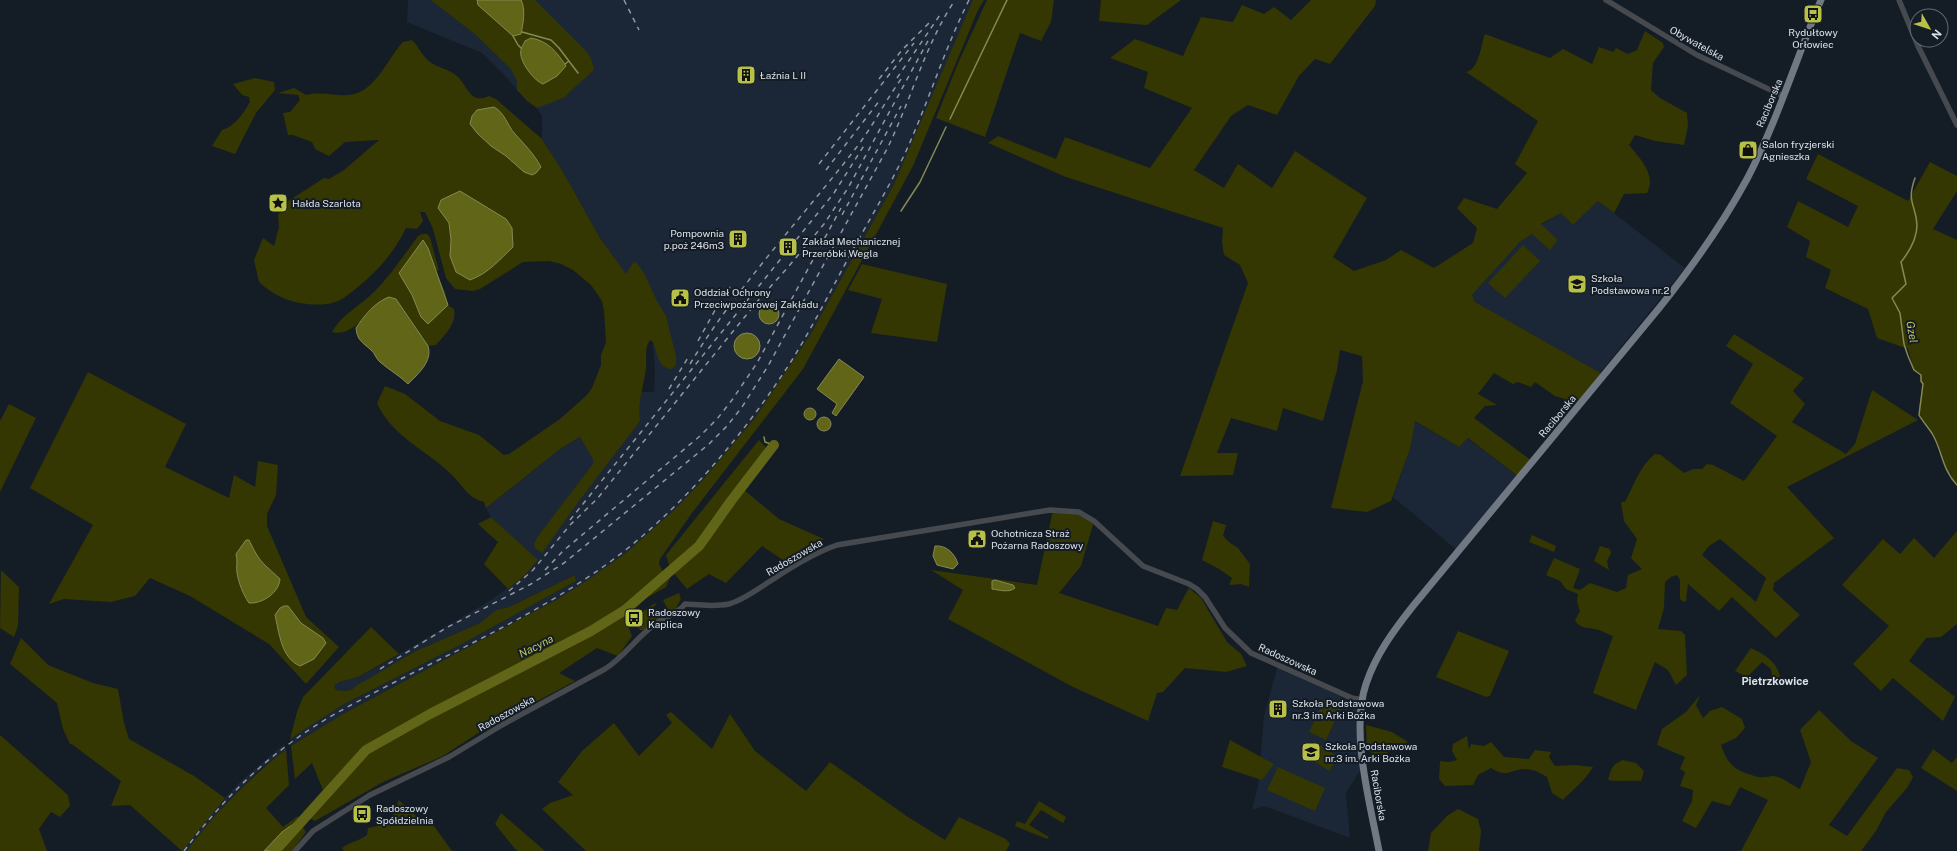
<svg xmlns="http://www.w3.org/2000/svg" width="1957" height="851" viewBox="0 0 1957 851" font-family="'Public Sans',sans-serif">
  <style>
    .built { fill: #1b2736 }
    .green { fill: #343701; fill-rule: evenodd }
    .water { fill: #606517; stroke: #858a55 }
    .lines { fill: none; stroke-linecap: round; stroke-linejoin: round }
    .stream { stroke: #858a55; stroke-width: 1.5 }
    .river { stroke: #606517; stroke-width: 10 }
    .minor { stroke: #464a4f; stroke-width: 5.5 }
    .major { stroke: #6f7883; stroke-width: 7 }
    .rail { stroke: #9298a1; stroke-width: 1.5; stroke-dasharray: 5 5; stroke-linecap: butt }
    .labels { text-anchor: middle; stroke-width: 4; stroke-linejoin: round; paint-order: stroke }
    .poi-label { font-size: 10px; fill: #dae0e7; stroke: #141c26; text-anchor: start }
    .street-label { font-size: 10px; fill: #dae0e7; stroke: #141c26 }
    .water-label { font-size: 11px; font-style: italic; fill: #bfc760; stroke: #141c26 }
    .neighbourhood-label { font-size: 11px; font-weight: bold; fill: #dae0e7; stroke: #141c26 }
  </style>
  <rect width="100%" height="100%" fill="#141c26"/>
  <path class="built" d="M408,0H974L894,184L810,335L755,418L702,481L673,511L626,553L593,578L558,599L343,714L291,746L290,739L344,704L460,645L576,581L575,575L509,607L496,610L480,623L416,651L354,689L345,691L336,690L334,686L339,682L358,677L379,666L491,600L524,576L537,560L491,517L486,508L560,449L640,402L641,392H654L655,370L653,342L645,312L631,282L600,238L562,170L542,139V116L537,108L527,101L506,77L482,53L407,22Z
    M1598,201L1685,268L1600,373L1475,302L1472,295L1520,242L1532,234L1541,225L1561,213L1573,225Z
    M1414,421L1459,447L1467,438L1519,477L1458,551L1393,497L1410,449Z
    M1278,665L1363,700V766L1346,793L1350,838L1264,806L1252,810L1258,785L1264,716Z
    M284,744L286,749L259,771L228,801L187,851H182L213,810L239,783Z"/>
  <path class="green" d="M431,0H535L587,52L591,58L594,70L563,98L537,108L527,101L517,90V81L511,69L476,35Z
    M973,0H984L978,10L913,166L803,369L692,513L660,559L659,564L664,573L624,609L428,712L366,748L307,814L303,812L323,790L312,763L295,779L291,746L343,714L558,599L591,578L626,553L673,511L702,481L755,418L810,335L894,184Z
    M987,0H1054L1051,22L1041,41L1020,33L985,137L936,118L959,61Z
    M1101,0H1181L1147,25L1099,21Z
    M1311,0H1376L1375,6L1330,64L1315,59L1299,76L1277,115L1248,105L1231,116L1194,170L1224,188L1238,164L1272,188L1295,151L1367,198L1333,257L1354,271L1386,260L1401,250L1434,268L1473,243L1477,228L1457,208L1464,198L1497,209L1527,173L1515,164L1538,121L1466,72C1479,70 1481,44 1485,34L1550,58L1563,49L1592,64L1599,47L1613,52L1616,48L1628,54L1637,50L1645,31L1663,43L1664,47L1653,63L1651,90L1660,98L1687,113L1688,126L1684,145L1655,141L1635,135L1629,145C1640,158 1657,176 1647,193L1624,194L1614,213L1598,201L1573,225L1561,213L1541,224L1558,240L1550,250L1532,234L1520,242L1472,295L1475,302L1604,375L1580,404L1555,396L1535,382L1531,387L1518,382L1513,384L1494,373L1478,394L1497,405L1485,406L1474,418L1532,461L1519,477L1468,438L1459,447L1415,421L1410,449L1391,501L1367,512L1331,508L1363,381L1362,356L1340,350L1337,370L1323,421L1283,408L1277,431L1231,418L1217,453H1238L1233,475L1180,476L1248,283L1240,265L1224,255L1222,242L1223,228L1066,177L988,143L998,136L1056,159L1065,137L1150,168L1192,108L1144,88L1148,72L1110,58L1135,39L1183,56L1201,17L1233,22L1242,5L1264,14L1274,7L1291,20Z
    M412,40C419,47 422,56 430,62C438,68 449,69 457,76C468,86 470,105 489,96L496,99L542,139L562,170L600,238L626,274L633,263L636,262L644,273L657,301L666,316L676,356V365L672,369C658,369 657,352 653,342L650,340C644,349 647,357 646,368C644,386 637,402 640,421L579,501L542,553L535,548L534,544L538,536L593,464V459L580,437L560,449L486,508L484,502C468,498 463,486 452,475C428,451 391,436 377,403L385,386L405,394L440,421L479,435L504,455L509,454L560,419L587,395L592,388L601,365V355L606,342L604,311L602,301L591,285L573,270L561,264L549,261L523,262L480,289L473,291L455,289L446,278L433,229L425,212H420L423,221L417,229L406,228C396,249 382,266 365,281C356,288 349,296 338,301C323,308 293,304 279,296C272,293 265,287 259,282L254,260L263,238L274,246L279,227L278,215L282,205L324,178L329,179L344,170L379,140L345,142L329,156L315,149L312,142L293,135H288L283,113L290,112L300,100L298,95L278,93L294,88L306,95C321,91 334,96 349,95C375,93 387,59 403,42Z
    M255,78L274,82L275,90L256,113L235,154L212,146L222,130C235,126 243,114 250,102L249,97L242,95L233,84Z
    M1818,154L1908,201L1930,162L1957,176V191L1933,229L1957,240V485L1952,479L1950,470V477C1943,459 1937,431 1921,419L1919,408L1923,384L1921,381V375L1914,370L1908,349L1877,338L1868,309L1825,288L1831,270L1806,257L1810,241L1787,227L1798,201L1848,227L1858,206L1806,179Z
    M422,234H427L430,237L439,271L435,269L445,292L448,305L454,309C457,324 445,334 436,345L428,346L396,299H383C369,311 352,338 332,332C341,315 360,306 374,292C391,275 404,255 418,236Z
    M1523,245L1540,261L1505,298L1488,283Z
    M862,264L947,284L937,342L871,333L882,299L848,290Z
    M1734,334L1804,378L1793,391L1805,404L1792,422L1846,454L1855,444L1872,390L1918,420L1787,487L1834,538L1774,583L1773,590L1800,615L1776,638L1732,597L1719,611L1688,584L1686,601L1684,602L1680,599V580L1677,575L1671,577L1665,582L1664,608L1658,629L1681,631L1685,635L1687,675L1676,685L1668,670L1655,662L1636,710L1593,693L1613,636C1607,634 1601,630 1595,629C1586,627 1580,629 1575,620L1580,611L1577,602L1578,594L1566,589L1560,581L1546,575L1554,558L1580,569L1573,588L1580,590L1590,583L1617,592L1626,588L1628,575L1642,569L1631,558L1637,539L1624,521L1621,502H1625C1634,485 1639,467 1655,454L1661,455L1684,473L1693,469H1702L1707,464L1713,465L1744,481L1777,436L1730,403L1753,364L1726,346ZM1720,539L1766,578L1756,602L1702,555L1709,546Z
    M88,372L186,424L165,467L229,498L234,475L255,487L258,461L278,465L276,495L267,514V526L306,617L339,647L306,684L269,644L190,596L150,578L135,596L111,602L64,599L49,604L93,525L30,488Z
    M9,404L36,418L0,492V421Z
    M759,440L768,450L720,510L698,544L670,568L666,555Z
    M743,489L779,519L824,539L789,564L762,546L726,583L709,574L687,589L672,571L700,547Z
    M1053,510H1072L1094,521L1081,566L1059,593L1158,626L1166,608L1177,610L1189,588L1201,598L1227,642L1241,654L1247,666L1226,672L1185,668L1163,692L1157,693L1148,721L1073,687L948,619L963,590L931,570L1037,585Z
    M491,517L538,560L524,576L508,589L484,564L498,542L478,524Z
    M1213,521L1226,525L1223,536L1229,542L1238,548L1250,564L1249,587L1241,584L1229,585L1232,578L1219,569L1202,560Z
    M1957,531V624L1941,637L1926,638L1909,661L1955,697L1943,721L1893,678L1881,691L1853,664L1889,626L1842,585L1883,539L1900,554L1914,538L1934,558Z
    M1532,535L1556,546L1554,552L1529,542Z
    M1600,546L1610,549L1611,553L1607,561L1609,570L1594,561Z
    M1,570L19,587L18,626L14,637L0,628Z
    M575,575L576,581L460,645L344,704L290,739L297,712L303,697L371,627L399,654L358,677L339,682L334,686L336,690C344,691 351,692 356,686L416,651L480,623L496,610L509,607Z
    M667,575L670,578L666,587L645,599L625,618L632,636L618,656L597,648L559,673L575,681L483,730L443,756L383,782L315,821L308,817L368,752L430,715L590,634L626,611Z
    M679,593L681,599L675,610L674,609L666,613L665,612L668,610L663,600Z
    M655,603L656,605L653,607L658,616L660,615L661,617L644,630H640L636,624L638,615Z
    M1458,631L1509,651L1490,696L1486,697L1436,677Z
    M21,638L48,665L93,683L118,689L124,723L129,739L194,776L225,798L182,851L130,805L111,806L121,781L73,745L70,744L63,729L57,703L10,664Z
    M1751,648C1764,654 1779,663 1780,678L1772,676L1771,669L1762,662L1747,677L1735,671Z
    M1700,695L1696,705L1703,718L1710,711L1722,707L1742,719L1745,728L1736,738L1721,745C1729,768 1737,771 1758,777C1763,778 1769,776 1774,776C1782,777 1792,785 1800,789L1811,762L1800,730L1819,710L1851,741L1878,758L1829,825L1847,836L1897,768L1909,770L1913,777L1907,788L1886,812L1876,831L1861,851H1741L1768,800L1740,787L1730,806L1712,801L1696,828L1682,821L1692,801L1693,790L1680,786L1685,772L1680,769L1685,757L1657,745L1662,729L1686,712Z
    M1325,698L1342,706L1326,740L1309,732Z
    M671,712L712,749L730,714L755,751L806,791L830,762L908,817L945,840L959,817L1006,839L1010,844L1006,851H586L542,809L550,803L573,795L558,782L582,751L614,723L639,756L672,723L666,715Z
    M1366,725L1392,732L1408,742L1381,756L1367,751Z
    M0,735L68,795L70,806L60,817L51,812L39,829L47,851H0Z
    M1467,736L1469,750L1471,744L1484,746L1491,742L1504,757L1529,759L1535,750L1551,752L1549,757L1555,766L1575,765L1593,767C1585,781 1573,789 1563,800L1552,793L1547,777C1540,773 1534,769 1525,769C1510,769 1508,779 1491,768L1478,775L1473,785L1445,786L1439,779L1440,761L1449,762L1457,760L1452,751L1453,744Z
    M1230,740L1274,764L1262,780L1222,767Z
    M1314,741L1338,757L1329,771L1305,755Z
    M286,749L289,785L266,808L283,827L298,816L299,820L282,832L264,851H187C215,812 249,779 286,749Z
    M1933,749L1952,763L1957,757V791L1921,768Z
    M1623,760L1636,763L1644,771L1641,781C1629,780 1619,782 1608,780C1611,769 1612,764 1623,760Z
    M1278,767L1325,788L1315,811L1267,790Z
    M399,800L426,825L434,826L452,851H344L342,848C350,842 359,841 367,835L368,828L381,825L392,818Z
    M1039,801L1066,817L1063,823L1041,810L1029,825L1049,837L1047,839L1015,826L1017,821L1025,824Z
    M1458,809L1478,819L1481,831L1479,851H1428L1431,833L1447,816Z
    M501,813L545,851H518L515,849L495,824Z
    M302,826L306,832L292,851H280Z"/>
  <path class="water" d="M477,0H521C526,9 523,24 521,34L513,36L478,5Z
    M531,38C548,41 557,52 566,66L557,76L543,84C534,81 518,60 521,50C521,47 524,44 525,41Z
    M494,107C505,113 507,125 515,134C525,145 534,154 541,167L536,173L532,175L524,172L506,156L491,146L477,133L470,124L472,116L477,110Z
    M460,191L506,219L512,228L513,247C499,260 489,273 470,280L456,272L450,256L451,240L449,223L438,208L441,200Z
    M423,240L428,248L448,305L428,324L421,317L412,295L399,273Z
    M389,297L396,299L428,346C433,361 418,374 408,384C399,375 389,370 380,362C376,359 375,353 371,350C362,342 357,340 356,328C364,316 375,302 389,297Z
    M759 314a10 10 0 1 1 20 0a10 10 0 1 1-20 0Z
    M734 346a13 13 0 1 1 26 0a13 13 0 1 1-26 0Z
    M839,359L864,377L836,416L832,413L837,404L817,389Z
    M804 414a6 6 0 1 1 12 0a6 6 0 1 1-12 0Z
    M817 424a7 7 0 1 1 14 0a7 7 0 1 1-14 0Z
    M246,540H249C260,563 262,562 280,579C279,593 262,604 249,603C243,594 239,584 237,573C236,566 238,561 236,554Z
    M935,546C947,545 955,554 958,564L953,569L937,565L933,556Z
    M995,580L1013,585L1015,588C1009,593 999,590 992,589V581Z
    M284,606H288L301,623L323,638L326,643L314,659L300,666C281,658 279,632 275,615L280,608Z
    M299,820L302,826L280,851H264L282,832Z"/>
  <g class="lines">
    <path class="stream" d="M522,32L551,40L559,48L578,73
      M513,36L518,45L521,48
      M565,64L569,61
      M950,119L1007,0
      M1915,178C1906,203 1916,204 1917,225C1917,239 1909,252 1901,262L1906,284L1892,298L1900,313L1904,344L1908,356L1914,370L1921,375V381L1923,384L1919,415C1923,422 1929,428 1933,435C1943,453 1942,469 1957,485
      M901,211L920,182L946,127
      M764,437L765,442L774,445"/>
    <path class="river" d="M275,851L366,750L430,714L591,631L625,610L699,546L731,501L774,445"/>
    <path class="minor" d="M1606,0L1697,55L1783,96
      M1899,0L1918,46L1957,125
      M295,851L313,831L370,795L449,757L502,725L605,669C624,657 636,638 654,625C664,617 678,614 685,604C700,605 714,607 729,604C744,600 759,588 772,580C793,566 814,553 837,545L1050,510L1079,512L1094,521L1143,566L1189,584L1197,589L1205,597L1225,628L1251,653L1352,698L1363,700"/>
    <path class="major" d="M1379,851C1370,803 1350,731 1366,684C1376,654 1394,630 1413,606L1660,307C1692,267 1722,225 1747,179C1777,122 1796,59 1821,0"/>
    <path class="rail" d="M624,0L639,30
      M897,78L942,12
      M879,79L902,50L931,21
      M819,164L914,43
      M826,170L880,100
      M842,215L901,106
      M698,341L719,303L730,287
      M690,364C736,288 801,219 856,148C874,125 886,99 904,75
      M669,389L689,356
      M570,520L834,193L865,144
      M545,570L563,551L700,436L717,419L732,400L757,363L841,208
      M509,591L533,570L570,525L597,499L756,303L789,266L824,224L848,188L929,39
      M380,669L446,628L531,584L564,563L709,444L727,426L742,407L768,366L887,149C911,100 925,45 955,0
      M184,851C214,811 248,774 289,744C319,721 353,704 387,686C461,648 539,613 607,564C679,512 744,435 792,360C813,326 831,290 850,255C869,220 890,186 907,149C929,100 945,48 969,0"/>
  </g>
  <defs>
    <symbol id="bus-square" viewBox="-11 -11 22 22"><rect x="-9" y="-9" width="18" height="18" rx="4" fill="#b8c147" stroke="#141c26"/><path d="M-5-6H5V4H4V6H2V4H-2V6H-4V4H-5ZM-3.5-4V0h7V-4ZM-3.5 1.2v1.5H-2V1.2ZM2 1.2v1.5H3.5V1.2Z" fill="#111"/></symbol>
    <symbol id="building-square" viewBox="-11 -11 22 22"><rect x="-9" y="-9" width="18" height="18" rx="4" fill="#b8c147" stroke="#141c26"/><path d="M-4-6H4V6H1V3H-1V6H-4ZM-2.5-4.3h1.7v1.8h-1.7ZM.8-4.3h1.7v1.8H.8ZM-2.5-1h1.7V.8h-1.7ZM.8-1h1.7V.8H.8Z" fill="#111"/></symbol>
    <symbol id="shop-square" viewBox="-11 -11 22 22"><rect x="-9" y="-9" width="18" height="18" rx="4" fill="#b8c147" stroke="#141c26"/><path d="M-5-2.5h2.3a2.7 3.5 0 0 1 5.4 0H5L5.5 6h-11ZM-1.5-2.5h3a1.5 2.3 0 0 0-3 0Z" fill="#111"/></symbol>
    <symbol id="sight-square" viewBox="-11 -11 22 22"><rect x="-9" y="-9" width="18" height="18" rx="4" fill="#b8c147" stroke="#141c26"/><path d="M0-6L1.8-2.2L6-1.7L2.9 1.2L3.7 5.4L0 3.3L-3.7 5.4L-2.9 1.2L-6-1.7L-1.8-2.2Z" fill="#111"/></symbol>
    <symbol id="school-square" viewBox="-11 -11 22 22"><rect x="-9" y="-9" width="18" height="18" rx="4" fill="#b8c147" stroke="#141c26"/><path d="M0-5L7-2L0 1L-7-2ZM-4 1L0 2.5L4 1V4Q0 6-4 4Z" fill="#111"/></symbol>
    <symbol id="civic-square" viewBox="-11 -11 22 22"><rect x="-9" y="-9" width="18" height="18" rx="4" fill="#b8c147" stroke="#141c26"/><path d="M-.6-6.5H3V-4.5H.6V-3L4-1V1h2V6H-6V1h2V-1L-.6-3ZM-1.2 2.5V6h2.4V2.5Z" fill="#111"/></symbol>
  </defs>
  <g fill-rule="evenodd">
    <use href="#bus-square" x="1802" y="3" width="22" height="22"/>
    <use href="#building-square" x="735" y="64" width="22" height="22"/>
    <use href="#shop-square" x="1737" y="139" width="22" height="22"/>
    <use href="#sight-square" x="267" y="192" width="22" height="22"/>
    <use href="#building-square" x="727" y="228" width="22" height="22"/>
    <use href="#building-square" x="777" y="236" width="22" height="22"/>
    <use href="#school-square" x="1566" y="273" width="22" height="22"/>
    <use href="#civic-square" x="669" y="287" width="22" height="22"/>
    <use href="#civic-square" x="966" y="528" width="22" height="22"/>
    <use href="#bus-square" x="623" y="607" width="22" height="22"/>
    <use href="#building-square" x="1267" y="698" width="22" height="22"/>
    <use href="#school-square" x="1300" y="741" width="22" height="22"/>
    <use href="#bus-square" x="351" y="803" width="22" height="22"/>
  </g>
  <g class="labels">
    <g class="poi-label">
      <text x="1813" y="36" text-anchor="middle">Rydułtowy<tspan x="1813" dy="12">Orłowiec</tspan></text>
      <text x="760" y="79">Łaźnia L II</text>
      <text x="1762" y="148">Salon fryzjerski<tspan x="1762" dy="12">Agnieszka</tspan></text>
      <text x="292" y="207">Hałda Szarlota</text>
      <text x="724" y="237" text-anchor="end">Pompownia<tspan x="724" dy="12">p.poż 246m3</tspan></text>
      <text x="802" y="245">Zakład Mechanicznej<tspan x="802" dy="12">Przeróbki Wegla</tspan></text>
      <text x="1591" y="282">Szkoła<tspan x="1591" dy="12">Podstawowa nr.2</tspan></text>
      <text x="694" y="296">Oddział Ochrony<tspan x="694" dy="12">Przeciwpożarowej Zakładu</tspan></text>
      <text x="991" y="537">Ochotnicza Straż<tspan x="991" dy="12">Pożarna Radoszowy</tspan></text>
      <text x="648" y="616">Radoszowy<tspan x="648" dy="12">Kaplica</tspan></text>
      <text x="1292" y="707">Szkoła Podstawowa<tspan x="1292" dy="12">nr.3 im Arki Bożka</tspan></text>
      <text x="1325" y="750">Szkoła Podstawowa<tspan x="1325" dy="12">nr.3 im. Arki Bożka</tspan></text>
      <text x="376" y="812">Radoszowy<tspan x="376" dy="12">Spółdzielnia</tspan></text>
    </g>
    <g class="street-label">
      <text transform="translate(1697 43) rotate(29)" y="4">Obywatelska</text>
      <text transform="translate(1769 103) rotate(-67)" y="4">Raciborska</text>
      <text transform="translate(1557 416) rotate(-50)" y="4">Raciborska</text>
      <text transform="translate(794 557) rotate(-30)" y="4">Radoszowska</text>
      <text transform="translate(1288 659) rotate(24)" y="4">Radoszowska</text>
      <text transform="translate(506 713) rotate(-29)" y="4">Radoszowska</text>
      <text transform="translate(1379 795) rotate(80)" y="4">Raciborska</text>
    </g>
    <g class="water-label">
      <text transform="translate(1912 332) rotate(80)" y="4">Gzel</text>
      <text transform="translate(536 646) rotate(-27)" y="4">Nacyna</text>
    </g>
    <g class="neighbourhood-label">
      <text x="1775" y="685">Pietrzkowice</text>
    </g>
  </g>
  <g transform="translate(1929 28) rotate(129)"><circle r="19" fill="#141c26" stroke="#636a73"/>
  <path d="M0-3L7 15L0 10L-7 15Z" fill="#b8c147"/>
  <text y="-6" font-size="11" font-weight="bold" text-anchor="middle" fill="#dae0e7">N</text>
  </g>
</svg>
